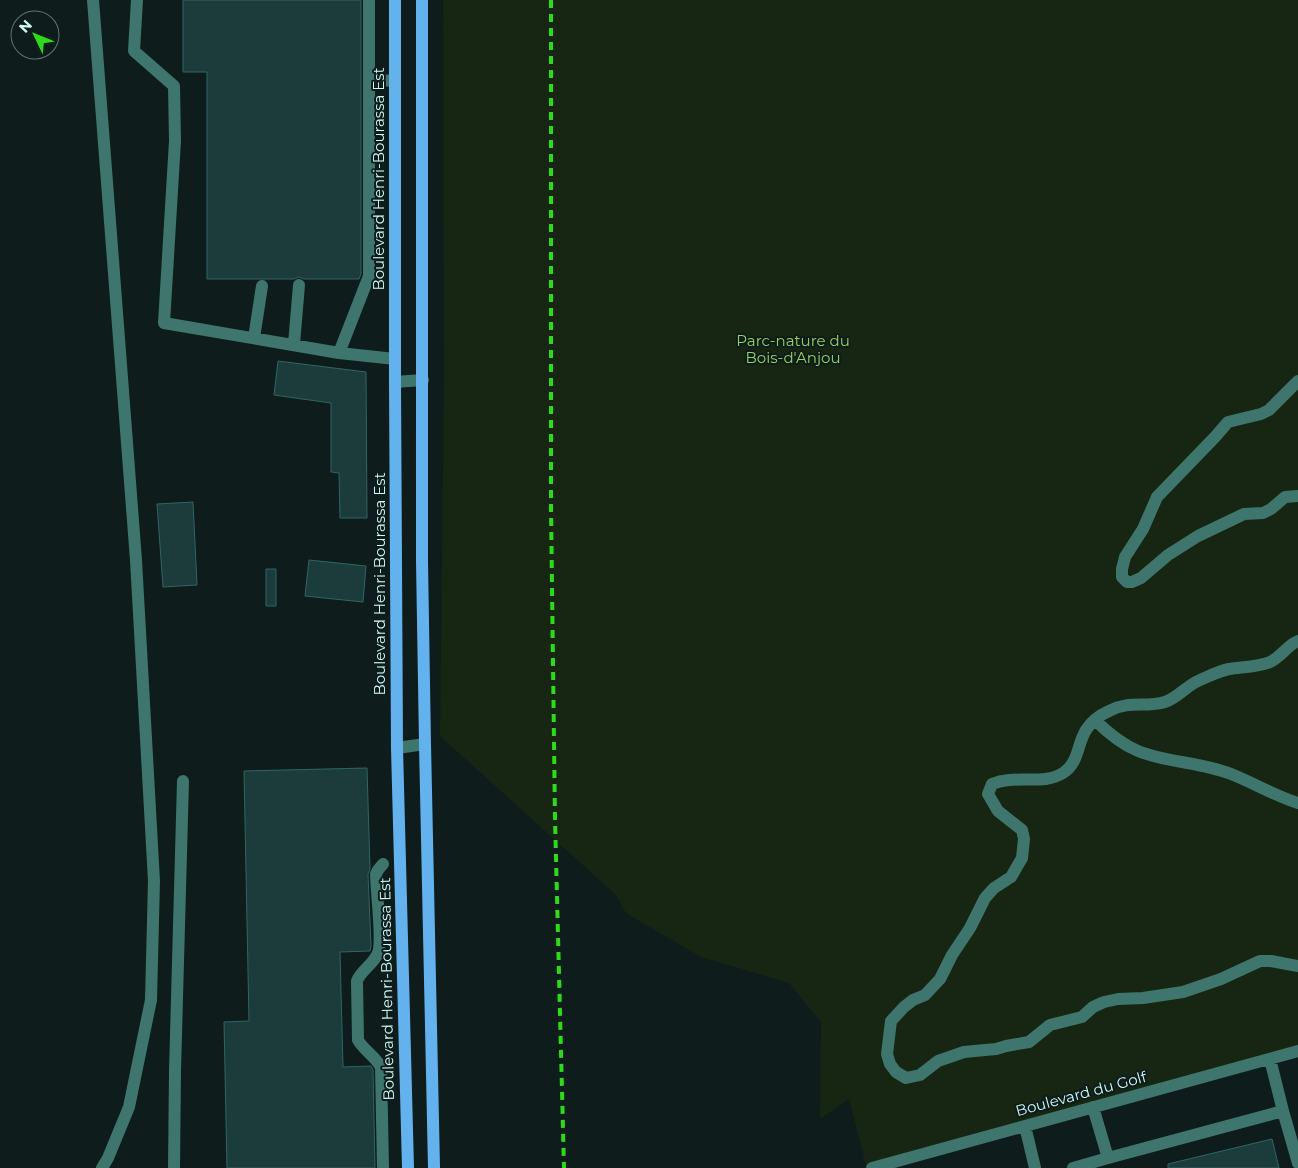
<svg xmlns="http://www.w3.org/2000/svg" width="1298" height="1168" viewBox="0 0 1298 1168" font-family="Montserrat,sans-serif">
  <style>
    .green { fill: #172612 }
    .building { fill: #1c3b3b; stroke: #316565 }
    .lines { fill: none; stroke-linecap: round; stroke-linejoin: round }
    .minor { stroke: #3e766d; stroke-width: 12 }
    .major { stroke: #63b2ed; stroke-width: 12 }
    .rail { stroke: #2ddb1a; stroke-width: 4; stroke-dasharray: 8 6; stroke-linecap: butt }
    .labels { text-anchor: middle; stroke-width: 4; stroke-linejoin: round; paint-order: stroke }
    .street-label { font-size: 15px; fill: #cff9f6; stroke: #0e1d1c }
    .park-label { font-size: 15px; fill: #95d065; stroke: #0e1d1c }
  </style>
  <rect width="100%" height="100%" fill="#0e1d1c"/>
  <path class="green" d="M443,0H1298V1050L867,1168L849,1099L820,1119L821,1022L789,983L701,957L626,913L616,895L440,736L444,378Z"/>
  <path class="building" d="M183,0H361V274L359,279H304L299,277L294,279H207V72H183Z
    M278,361L366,372L367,518H340L339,473L331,472V403L274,395Z
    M193,502L197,585L163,587L157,504Z
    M309,560L366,566L363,602L305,596Z
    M266,569H276V606H266Z
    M367,768L370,869L368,874L371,946L370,951L340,952L343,1067L371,1066L373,1070L375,1168H227L224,1022L249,1021L244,771Z
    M1272,1139L1279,1168H1168V1164Z"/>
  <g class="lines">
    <path class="minor" d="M93,0L136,560L154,881L151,1000L129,1107L108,1158L102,1168
      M137,0L134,51L174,86L175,141L164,323L339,353L369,276V0
      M370,82L395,80
      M254,338L262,286
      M294,344L299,285
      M339,353L395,359
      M1298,381L1269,410L1261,414L1228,422L1215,437L1157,497L1143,529L1125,557L1122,569V577L1127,582H1132L1141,578L1168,555L1198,536L1244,514L1263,513L1271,509L1285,497L1298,496
      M395,382L423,380
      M1298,641L1294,643C1286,648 1279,658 1270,662C1258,667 1241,667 1229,669C1219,671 1209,676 1200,680C1187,685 1178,698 1165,702C1145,708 1130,700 1109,711C1100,715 1091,722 1086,730C1077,744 1079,763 1063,773C1043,786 1016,774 992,784L988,794L998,811L1022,830L1024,839L1022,858L1011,877L994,888L985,898L970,928L952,955L940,979L925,995L913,1000L904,1007L891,1021L887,1054L890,1064L896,1072L906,1078L920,1075L938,1061L964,1052L996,1049L1006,1046L1029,1042L1050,1025L1082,1017L1093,1007L1104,1002L1118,999L1143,998L1183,992L1221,979L1260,961H1271L1298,966
      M1095,720C1107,732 1121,744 1138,751C1168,763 1201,762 1231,774C1254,783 1275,796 1298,803
      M397,748L425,744
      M383,864L378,870L376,874C376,891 383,941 378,953C373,965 361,970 357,981L358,1040C364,1051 377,1057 381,1068L383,1168
      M1093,1107L1108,1158L1283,1111L1270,1059
      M1283,1111L1298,1163
      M1025,1126L1035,1168
      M174,1168L175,1071L183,781
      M872,1168L1298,1051
      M1073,1168L1108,1158"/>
    <path class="major" d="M395,0V382L397,748L408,1168
      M422,0V561L425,744L434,1168"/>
    <path class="rail" d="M551,0V508L555,819L564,1168"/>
  </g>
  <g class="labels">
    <g class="street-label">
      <text transform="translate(379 179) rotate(-90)" y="5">Boulevard Henri-Bourassa Est</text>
      <text transform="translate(380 584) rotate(-90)" y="5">Boulevard Henri-Bourassa Est</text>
      <text transform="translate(387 989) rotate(-91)" y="5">Boulevard Henri-Bourassa Est</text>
      <text transform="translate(1081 1094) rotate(-15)" y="5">Boulevard du Golf</text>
    </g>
    <g class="park-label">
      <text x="793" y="346">Parc-nature du<tspan x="793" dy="17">Bois-d'Anjou</tspan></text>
    </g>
  </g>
  <g transform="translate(35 35) rotate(313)"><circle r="24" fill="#0e1d1c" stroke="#5b7573"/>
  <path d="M0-4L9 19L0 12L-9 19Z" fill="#2ddb1a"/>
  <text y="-8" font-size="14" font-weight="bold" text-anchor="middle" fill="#cff9f6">N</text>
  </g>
</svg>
